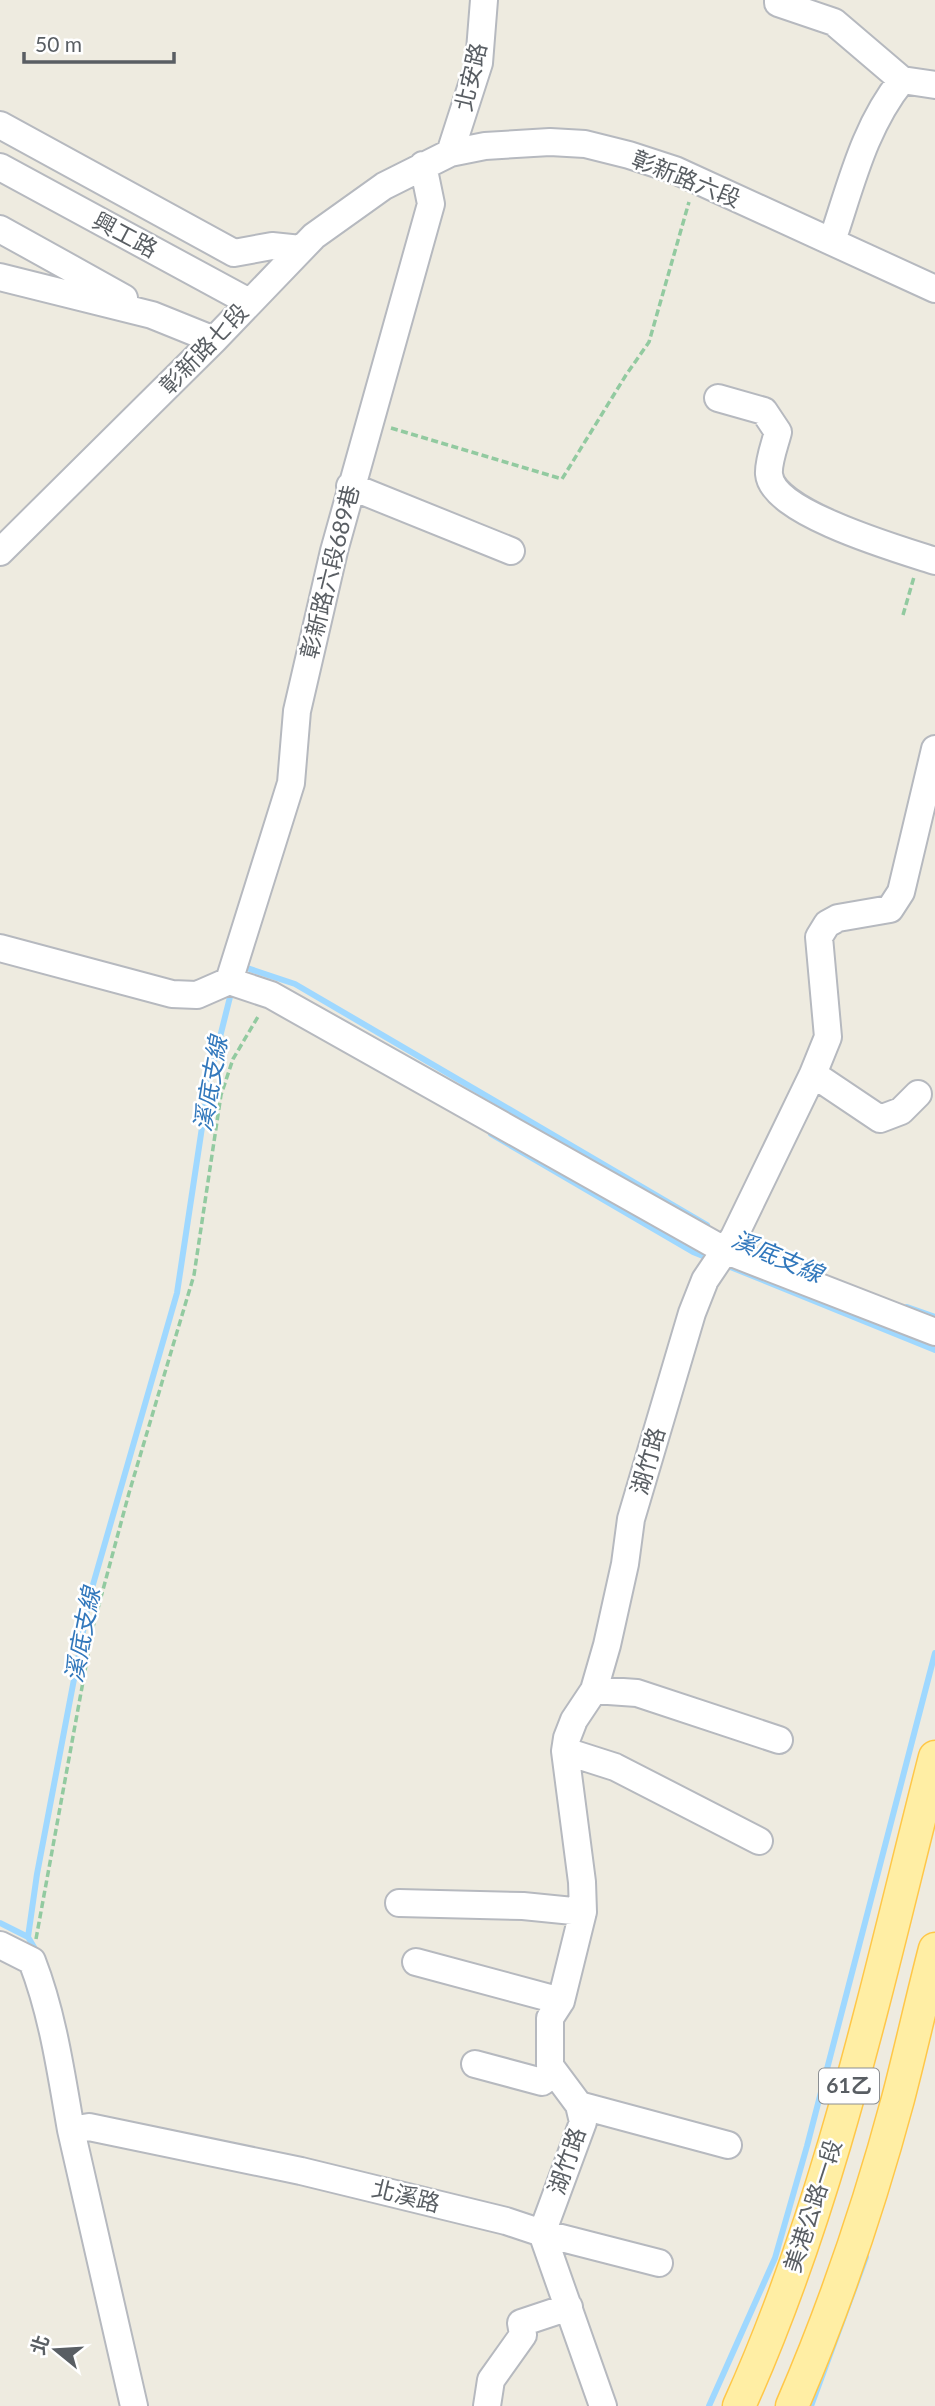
<svg xmlns="http://www.w3.org/2000/svg" width="935" height="2406" viewBox="0 0 935 2406" font-family="Lato,'Noto Sans TC',sans-serif">
  <style>
    .lines { fill: none; stroke-linecap: round; stroke-linejoin: round }
    .stream { stroke: #9fd8ff; stroke-width: 6 }
    .minor-casing { stroke: #b6b9bf; stroke-width: 30 }
    .major-casing { stroke: #ffc748; stroke-width: 35 }
    .path { stroke: #92caa0; stroke-width: 3.5; stroke-dasharray: 7 3.5; stroke-linecap: butt }
    .minor { stroke: #fff; stroke-width: 26 }
    .major { stroke: #ffeea4; stroke-width: 32 }
    .labels { text-anchor: middle; stroke-width: 5; stroke-linejoin: round; paint-order: stroke }
    .shield { fill: #fff; stroke: #8b8e92; stroke-width: 2 }
    .shield-label { font-size: 21px; font-weight: bold; fill: #595e63 }
    .street-label { font-size: 23px; fill: #595e63; stroke: #fff }
    .water-label { font-size: 24px; font-style: italic; fill: #3278bc; stroke: #fff }
  </style>
  <rect width="100%" height="100%" fill="#eeebe0"/>
  <g class="lines">
    <path class="stream" d="M241,966L295,984L707,1225
      M491,1134L693,1252L713,1260
      M723,1264L935,1350
      M907,1307L935,1317
      M0,1923L28,1937L37,1874L90,1595L177,1293L209,1081L232,989
      M28,1937L38,1954
      M709,2406L775,2258L807,2146L935,1653
      M811,2406L866,2257"/>
    <defs>
      <path id="minor" d="M778,0V3L834,22L902,80L935,85
        M0,125L234,253L272,246L301,249
        M450,153L479,63L484,0
        M0,167L249,302
        M0,229L124,298
        M832,241C851,185 864,127 902,80
        M0,277L152,315L214,340
        M718,398L764,411L778,432C775,444 768,462 769,474C772,513 901,550 935,561
        M350,486L511,551
        M0,552L214,340L314,236L384,186L450,153L485,146L550,142L585,144L629,155L675,170L935,289
        M0,948L172,994L197,995L229,981L271,995L724,1250L935,1332
        M229,981L291,783L297,711L334,551L431,204L423,165
        M813,1074L880,1119L901,1111L918,1094
        M594,1690L637,1693L779,1740
        M565,1751L615,1767L759,1841
        M399,1903L523,1906L583,1912
        M0,1945L32,1961C53,2015 61,2073 71,2130L89,2127L301,2171L506,2221L542,2233L603,2406
        M416,1962L561,2001
        M475,2064L542,2082L554,2073
        M579,2105L728,2145
        M71,2130L134,2406
        M659,2263L542,2233L583,2122L579,2105L550,2066V2018L561,2001L583,1912L582,1882L565,1751L567,1738L574,1720L594,1690L607,1645L625,1564L631,1519L692,1313L705,1280L734,1237L813,1074L828,1037L819,937L827,924L838,918L890,909L901,892L935,749
        M487,2406L491,2380L523,2335L521,2323L569,2307"/>
      <path id="major" d="M739,2406C832,2201 879,1975 935,1757
        M792,2406C835,2307 870,2203 898,2099C911,2049 922,1999 935,1949"/>
    </defs>
    <use href="#minor" class="minor-casing"/>
    <use href="#major" class="major-casing"/>
    <path class="path" d="M391,428L562,479L626,375L649,342L689,202
      M903,615L914,577
      M36,1939L93,1627L129,1493L194,1275L221,1095L233,1059L259,1015"/>
    <use href="#minor" class="minor"/>
    <use href="#major" class="major"/>
  </g>
  <g class="labels">
    <rect class="shield" x="819" y="2068.5" width="60" height="35" rx="5"/>
    <g class="shield-label">
      <text x="849" y="2093">61乙</text>
    </g>
    <g class="street-label">
      <text transform="translate(471 77) rotate(-77)" y="8">北安路</text>
      <text transform="translate(686 179) rotate(22)" y="8">彰新路六段</text>
      <text transform="translate(125 235) rotate(28)" y="8">興工路</text>
      <text transform="translate(204 349) rotate(-46)" y="8">彰新路七段</text>
      <text transform="translate(330 572) rotate(-76)" y="8">彰新路六段689巷</text>
      <text transform="translate(648 1461) rotate(-74)" y="8">湖竹路</text>
      <text transform="translate(567 2161) rotate(-71)" y="8">湖竹路</text>
      <text transform="translate(406 2196) rotate(14)" y="8">北溪路</text>
      <text transform="translate(813 2206) rotate(-72)" y="8">美港公路一段</text>
    </g>
    <g class="water-label">
      <text transform="translate(211 1084) rotate(-80)" y="8">溪底支線</text>
      <text transform="translate(777 1257) rotate(23)" y="8">溪底支線</text>
      <text transform="translate(83 1635) rotate(-79)" y="8">溪底支線</text>
    </g>
  </g>
  <g transform="translate(56 2350) rotate(288)" stroke="#ffffff" stroke-width="5" paint-order="stroke">
  <path d="M0-5L12 26L0 18L-12 26Z" fill="#595e63"/>
  <text y="-10" font-size="19" font-weight="bold" text-anchor="middle" fill="#595e63">北</text>
  </g>
  <path d="M24 52v10h150v-10" fill="none" stroke="#595e63" stroke-width="3.5"/>
  <text x="35" y="52" font-size="21" fill="#595e63" stroke="#ffffff" stroke-width="5" paint-order="stroke">50 m</text>
</svg>
